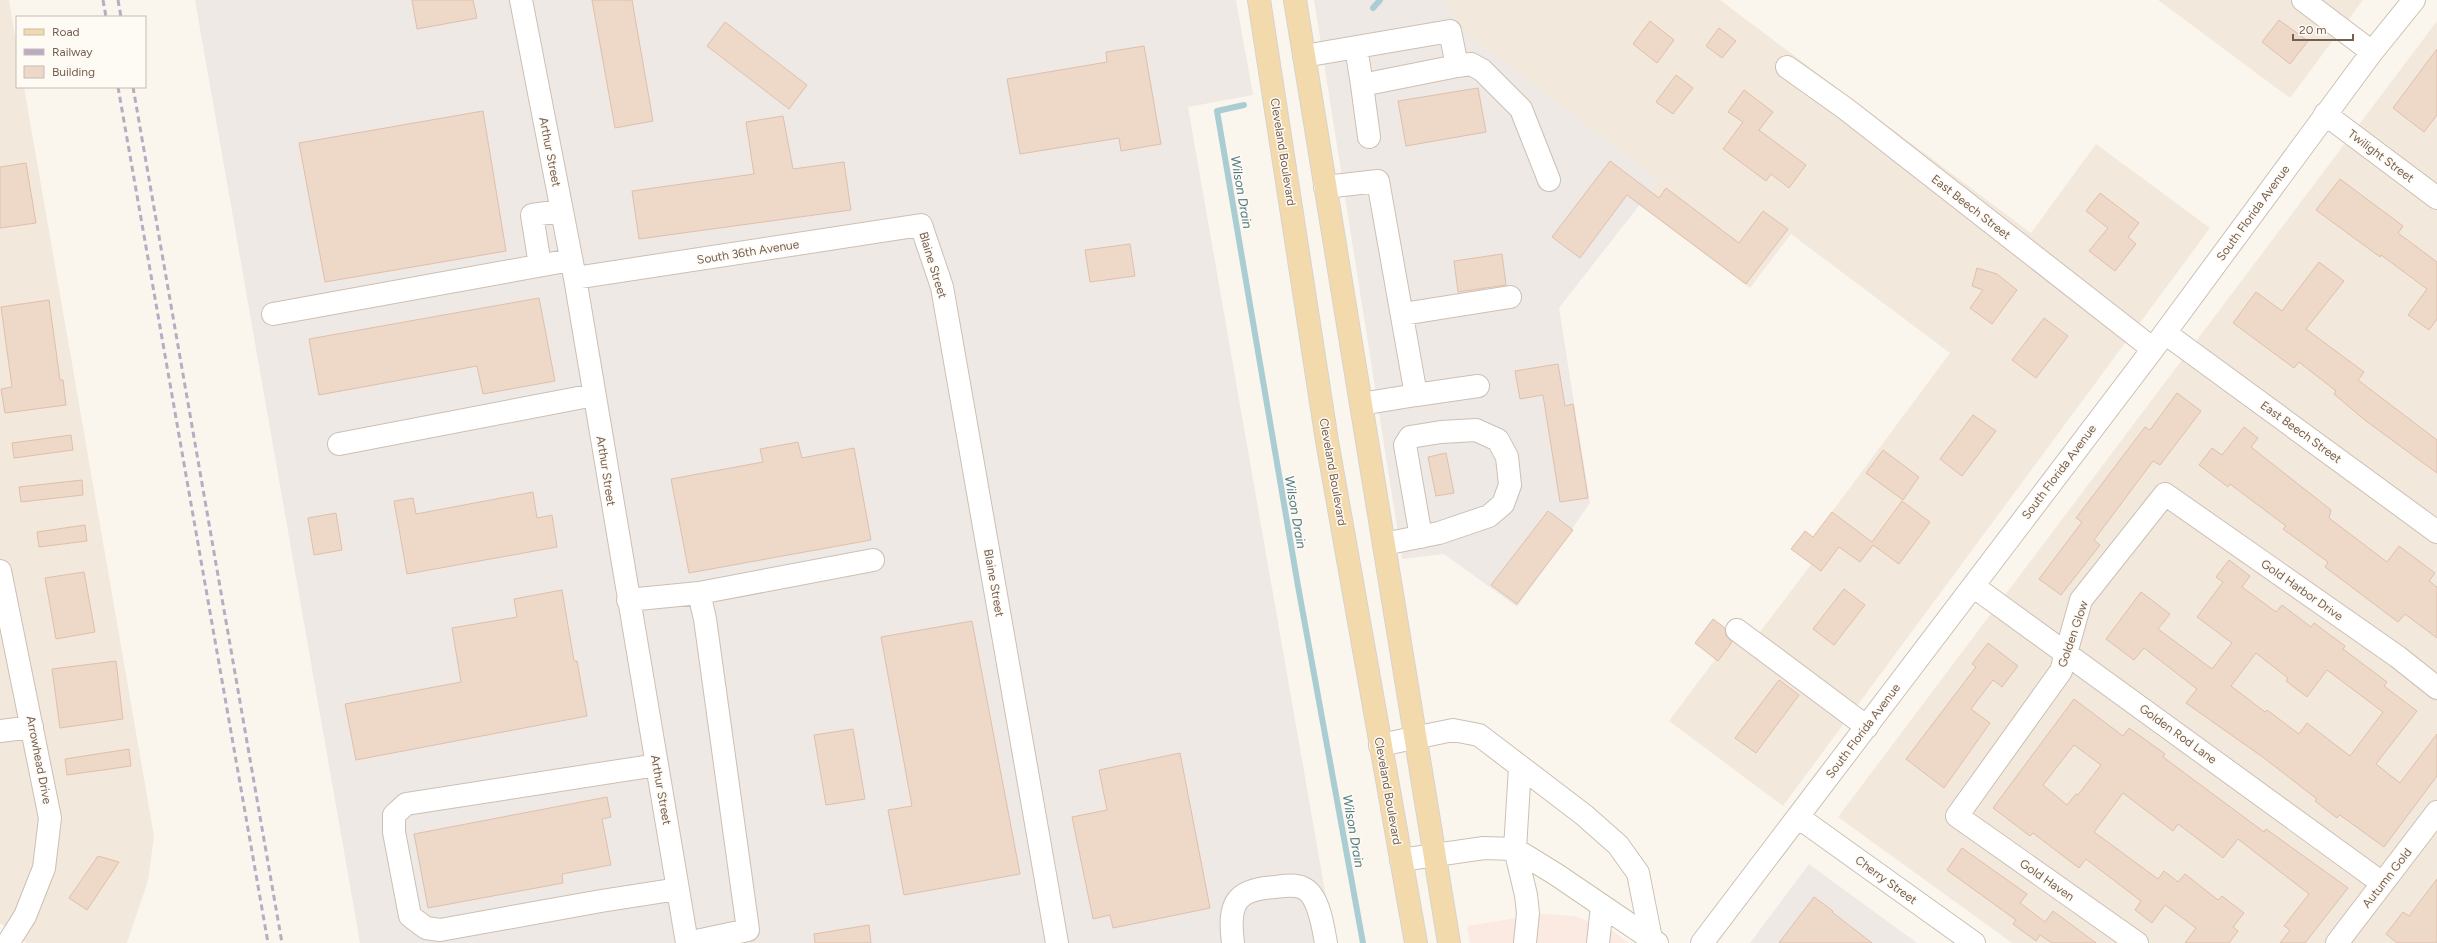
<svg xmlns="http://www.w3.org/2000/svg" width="2437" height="943" viewBox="0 0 2437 943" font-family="Figtree,sans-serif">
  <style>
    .residential { fill: #f2e8dc }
    .commercial { fill: #faeae2 }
    .industrial { fill: #eee9e5 }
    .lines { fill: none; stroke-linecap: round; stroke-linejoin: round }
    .stream { stroke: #aacdd4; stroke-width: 6 }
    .building { fill: #eed8c8; stroke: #dfbfaa; fill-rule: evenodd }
    .minor-casing { stroke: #cdbfb3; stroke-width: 24 }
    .major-casing { stroke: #d8d2ce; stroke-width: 24 }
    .minor { stroke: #fff; stroke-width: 22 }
    .major { stroke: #f2daad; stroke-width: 22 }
    .rail { stroke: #baabc5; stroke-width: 3; stroke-dasharray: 6 4; stroke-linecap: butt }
    .labels { text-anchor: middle; stroke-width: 3; stroke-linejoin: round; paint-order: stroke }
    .street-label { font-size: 12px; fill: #755f51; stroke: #fefaf4 }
    .water-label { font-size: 13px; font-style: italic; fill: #4d7a85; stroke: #fefaf4 }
  </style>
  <rect width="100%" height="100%" fill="#fbf6ed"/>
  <path class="residential" d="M0,0H9L17,47V87H24L154,836L148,881L127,943H27L0,923Z
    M1446,0H1720L2031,233L2096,144L2210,228L1783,806L1669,721L1741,625L1757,636L1825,546L1814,536L1950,353L1791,234L1750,288L1639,205L1659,180L1458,27Z
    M2158,0H2363L2290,98Z
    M2437,21V943H2012L1838,817Z"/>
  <path class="commercial" d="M1542,914L1575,916L1614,932L1629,943H1470L1467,926Z"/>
  <path class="industrial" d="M195,0H1236L1253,95L1188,107L1334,943H360Z
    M1314,0H1446L1458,27L1659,180L1559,308L1590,503L1517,607L1444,554L1402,559Z
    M1809,864L1917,943H1750Z"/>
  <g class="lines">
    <path class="stream" d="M1373,8L1380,0
      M1244,105L1217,111L1298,586L1363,943"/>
  </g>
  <path class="building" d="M412,0H473L477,18L417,29Z
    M592,0H632L653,121L615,128Z
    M2279,20L2308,41L2290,64L2262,42Z
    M1650,21L1674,40L1657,63L1633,44Z
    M725,22L807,85L789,109L707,46Z
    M1719,28L1736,41L1722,58L1706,46Z
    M1144,46L1161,144L1121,151L1119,138L1020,154L1007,79L1107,62L1106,52Z
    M2437,49V115L2424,132L2393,108Z
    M1676,75L1693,88L1673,114L1656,102Z
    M1478,88L1486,132L1406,146L1398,101Z
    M1744,90L1773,112L1759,130L1806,165L1789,188L1771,174L1766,181L1723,149L1743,122L1728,112Z
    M483,111L506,251L325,282L299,143Z
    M783,116L793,169L844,162L851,210L639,239L632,191L754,174L746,122Z
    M1610,161L1659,198L1666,188L1739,243L1763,211L1788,229L1746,284L1627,195L1580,258L1552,237Z
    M26,163L36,223L0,228V167Z
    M2340,179L2403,226L2398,233L2437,262V319L2429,330L2408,315L2427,289L2381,255L2380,257L2316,210Z
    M2100,193L2139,223L2128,237L2136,244L2115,271L2089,251L2108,228L2086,211Z
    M1130,244L1135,276L1090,282L1085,250Z
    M1502,254L1506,285L1458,292L1454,261Z
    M2319,262L2344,281L2306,329L2364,372L2358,380L2437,440V473L2366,421L2334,394L2336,391L2299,362L2294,368L2233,323L2256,292L2282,311Z
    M1977,268L1997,274L2017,290L1992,324L1970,308L1983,290L1972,286Z
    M539,298L555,381L483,394L477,366L319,395L309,339Z
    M49,300L60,380H63L66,405L5,413L1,389L12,387L1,307Z
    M2044,318L2068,336L2036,378L2012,360Z
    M1558,364L1565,406L1573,404L1588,498L1560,502L1543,395L1520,399L1515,371Z
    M2177,393L2201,411L2160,465L2153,461L2094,540L2100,545L2061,595L2039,579L2082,522L2076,518L2145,427L2150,430Z
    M1973,415L1996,431L1962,476L1940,459Z
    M2244,427L2258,438L2251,447L2331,510L2329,518L2387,562L2399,546L2435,573L2429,581L2437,587V638L2405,614L2398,622L2325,567L2328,562L2283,529L2286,526L2230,484L2228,487L2199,465L2212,448L2222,455Z
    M71,435L73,450L14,458L12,443Z
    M798,442L802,458L854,448L871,540L689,573L671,479L763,462L760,449Z
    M1883,450L1919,477L1903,500L1866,473Z
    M1446,453L1454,493L1436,496L1428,457Z
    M82,480L83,495L21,502L19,487Z
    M533,492L537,518L552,515L557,547L407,574L394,501L413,498L416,514Z
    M1902,501L1930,522L1899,564L1873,545L1860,562L1839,547L1821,571L1791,549L1805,531L1813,537L1832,512L1872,542Z
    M1548,511L1573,530L1517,604L1491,585Z
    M336,513L342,550L314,555L308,518Z
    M85,525L87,541L39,547L37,532Z
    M2229,560L2250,576L2242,587L2276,612L2282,605L2311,627L2314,623L2345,646L2343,649L2387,682L2384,686L2417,711L2376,764L2400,783L2437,734V776L2384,847L2340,815L2337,818L2315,801L2317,799L2264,758L2186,703L2197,689L2144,648L2134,660L2106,639L2141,592L2170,614L2158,629L2212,669L2232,643L2197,617L2223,582L2216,577ZM2256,653L2288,678L2286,681L2307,697L2327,670L2383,712L2350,756L2307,723L2299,734L2267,710L2265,712L2231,686Z
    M84,572L95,632L56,639L45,578Z
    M1844,589L1865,605L1834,645L1813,629Z
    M562,590L574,661H577L587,716L356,760L345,704L461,682L452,628L517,617L514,599Z
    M1713,619L1725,628L1726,635L1732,642L1718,661L1695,643Z
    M972,621L1020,874L904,895L888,810L912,806L881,637Z
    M1988,643L2018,666L2002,687L1993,680L1971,709L1990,723L1944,788L1906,759L1976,667L1972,664Z
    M116,661L123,719L60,728L52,669Z
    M1779,680L1799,695L1756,753L1735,738Z
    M2074,699L2123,736L2129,728L2165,754L2163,757L2264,832L2266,829L2348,888L2305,943H2280L2290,930L2284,926L2309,894L2238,839L2223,858L2178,824L2173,831L2123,793L2094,832L2158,879L2164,871L2178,882L2185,874L2218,900L2222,896L2244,913L2233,927L2238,931L2229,943H2185L2196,928L2165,905L2152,923L2135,910L2141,901L2086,859L2079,868L2033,833L2030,836L1993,808ZM2074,745L2101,765L2078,795L2076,794L2067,805L2043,785Z
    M853,729L865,799L826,805L814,735Z
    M129,749L131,766L67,775L65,759Z
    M1180,753L1210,908L1113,928L1110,915L1093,919L1072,817L1107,810L1099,770Z
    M607,797L611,817L602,819L611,865L562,874L563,883L428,908L414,834Z
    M1962,848L2027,894L2020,903L2045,922L2053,911L2096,943H2052L2040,935L2036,941L2013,924L2016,920L1947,870Z
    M98,856L119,862L87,910L69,898Z
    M2437,879V943H2397L2386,934L2403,912L2409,916Z
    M1814,897L1833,911L1832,912L1872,943H1779Z
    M869,925L871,943H815L814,934Z"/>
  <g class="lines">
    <defs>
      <path id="minor" d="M521,0L575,278L687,943
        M2303,0L2372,52
        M1356,47L1362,85
        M1304,56L1450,31L1457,66L1362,85L1369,137
        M1457,66L1471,64L1482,70L1521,109L1549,180
        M1787,67L1846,109L2153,349
        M2325,114L2437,198
        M1325,187L1378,181L1416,395L1361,404
        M540,265L532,215L561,211
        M575,278L921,225L942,287L1057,943
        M273,314L571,260
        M1403,314L1510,297
        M2165,333L2437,532
        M1416,395L1478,386
        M339,444L594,395
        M1384,544L1439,533L1489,516L1503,504L1510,485L1507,457L1498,440L1476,430L1441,432L1410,437L1405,445L1421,537
        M0,571L50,818L44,868L25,916L8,943
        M1973,586L2382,883
        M699,593L873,560
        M628,600L699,593L705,619L748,930L687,943
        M1737,630L1867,727
        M0,731L32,727
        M1380,745L1453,730L1479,735L1584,815L1618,845L1638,873L1651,939
        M657,765L406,804L394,815V832L410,916L426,928L440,930L601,901L678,889
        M1520,767L1515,849L1526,895L1528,913L1525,943
        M1798,817L1974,943
        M1401,860L1484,848L1515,849L1557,875L1657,943
        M1233,943C1228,904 1235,889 1275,887C1284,886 1295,884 1303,888C1319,895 1323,927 1326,943
        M1598,943L1602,906
        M1702,943L2153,349L2372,52L2414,0
        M2137,943L1957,816L2061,671L2081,600L2165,494L2398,657L2437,688
        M2337,943L2437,812"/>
      <path id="major" d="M1259,0L1327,441L1416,943
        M1295,0L1449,943"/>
    </defs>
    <use href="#minor" class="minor-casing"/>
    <use href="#major" class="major-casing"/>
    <use href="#minor" class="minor"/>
    <use href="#major" class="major"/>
    <path class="rail" d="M103,0L106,17
      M118,0L121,17
      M118,87L268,943
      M133,87L282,943"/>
  </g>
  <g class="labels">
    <g class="street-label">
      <text transform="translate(550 152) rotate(79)" y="4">Arthur Street</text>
      <text transform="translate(1283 152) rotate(81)" y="4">Cleveland Boulevard</text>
      <text transform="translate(2381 156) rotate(37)" y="4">Twilight Street</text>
      <text transform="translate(1971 207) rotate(38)" y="4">East Beech Street</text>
      <text transform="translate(2253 213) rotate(-54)" y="4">South Florida Avenue</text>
      <text transform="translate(748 252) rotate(-9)" y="4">South 36th Avenue</text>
      <text transform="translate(933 265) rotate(73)" y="4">Blaine Street</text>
      <text transform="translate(2301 432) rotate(36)" y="4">East Beech Street</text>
      <text transform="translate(606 471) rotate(81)" y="4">Arthur Street</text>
      <text transform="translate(1333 472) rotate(80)" y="4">Cleveland Boulevard</text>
      <text transform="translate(2059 472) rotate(-53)" y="4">South Florida Avenue</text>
      <text transform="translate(994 583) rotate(80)" y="4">Blaine Street</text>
      <text transform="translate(2302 590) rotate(35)" y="4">Gold Harbor Drive</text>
      <text transform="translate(2073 634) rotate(-71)" y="4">Golden Glow</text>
      <text transform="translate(1863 731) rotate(-53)" y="4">South Florida Avenue</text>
      <text transform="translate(2178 734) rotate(36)" y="4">Golden Rod Lane</text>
      <text transform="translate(39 760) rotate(79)" y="4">Arrowhead Drive</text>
      <text transform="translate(661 790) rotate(80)" y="4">Arthur Street</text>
      <text transform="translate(1388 791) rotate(80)" y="4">Cleveland Boulevard</text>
      <text transform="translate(2387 878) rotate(-52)" y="4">Autumn Gold</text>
      <text transform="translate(1886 880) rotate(36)" y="4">Cherry Street</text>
      <text transform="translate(2047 880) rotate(35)" y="4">Gold Haven</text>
    </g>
    <g class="water-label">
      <text transform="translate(1242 192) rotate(80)" y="5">Wilson Drain</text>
      <text transform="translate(1296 512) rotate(80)" y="5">Wilson Drain</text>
      <text transform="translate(1354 831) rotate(80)" y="5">Wilson Drain</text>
    </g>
  </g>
  <rect x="16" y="16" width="130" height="72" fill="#fefaf4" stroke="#c7bcb3"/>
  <rect x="24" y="29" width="20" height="6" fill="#f2daad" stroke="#c7bcb3"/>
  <text x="52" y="36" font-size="12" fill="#755f51">Road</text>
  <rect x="24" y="49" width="20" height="6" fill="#baabc5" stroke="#c7bcb3"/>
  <text x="52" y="56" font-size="12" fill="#755f51">Railway</text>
  <rect x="24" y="66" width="20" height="12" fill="#eed8c8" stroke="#c7bcb3"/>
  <text x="52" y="76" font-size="12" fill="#755f51">Building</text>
  <path d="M2293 34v6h60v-6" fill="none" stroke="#755f51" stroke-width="2"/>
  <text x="2299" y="34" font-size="12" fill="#755f51" stroke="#fefaf4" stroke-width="3" paint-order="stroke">20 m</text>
</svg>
